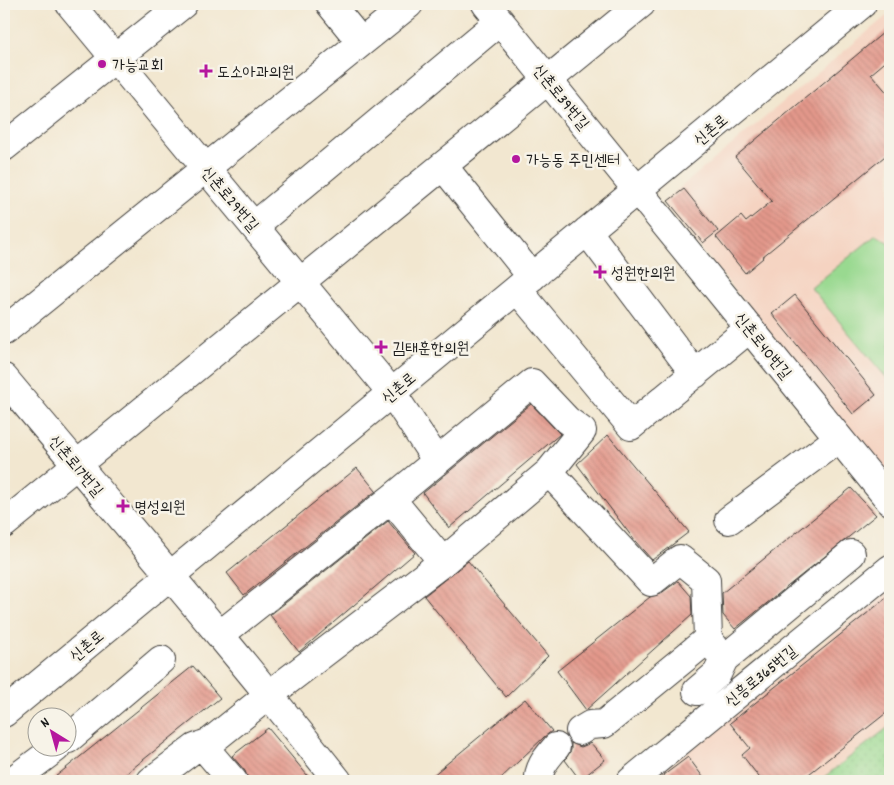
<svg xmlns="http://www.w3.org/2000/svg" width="894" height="785" viewBox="0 0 894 785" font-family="Dekko,'Poor Story',sans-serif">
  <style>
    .built { fill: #f5d3c1 }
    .grass { fill: #99d990; stroke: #5a7a56 }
    .park { fill: url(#park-dots); stroke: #5a7a56 }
    .building { fill: url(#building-back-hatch) }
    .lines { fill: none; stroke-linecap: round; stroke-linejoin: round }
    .minor-casing { stroke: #3c3a37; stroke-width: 30 }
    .minor { stroke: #fff; stroke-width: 28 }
    .poi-dot { fill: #b5179e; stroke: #f7f3e8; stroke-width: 2 }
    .labels { text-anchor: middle; stroke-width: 5; stroke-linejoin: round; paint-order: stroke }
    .poi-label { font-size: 16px; fill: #1c1c1c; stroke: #f7f3e8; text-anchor: start }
    .street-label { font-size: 16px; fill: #1c1c1c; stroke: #f7f3e8 }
  </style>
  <defs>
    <pattern id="park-dots" width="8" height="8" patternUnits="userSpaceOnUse" patternTransform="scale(1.25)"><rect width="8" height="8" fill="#99d990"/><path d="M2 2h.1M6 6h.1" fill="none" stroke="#83ba7c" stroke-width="1.8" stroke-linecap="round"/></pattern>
    <pattern id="building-back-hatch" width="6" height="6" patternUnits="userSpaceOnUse" patternTransform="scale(1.25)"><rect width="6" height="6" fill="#e3988b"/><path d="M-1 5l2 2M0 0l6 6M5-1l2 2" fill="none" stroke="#c28277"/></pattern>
  </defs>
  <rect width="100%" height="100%" fill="#f7f3e8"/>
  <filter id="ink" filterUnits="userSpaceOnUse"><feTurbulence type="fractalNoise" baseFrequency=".02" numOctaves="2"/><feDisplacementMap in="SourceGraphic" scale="10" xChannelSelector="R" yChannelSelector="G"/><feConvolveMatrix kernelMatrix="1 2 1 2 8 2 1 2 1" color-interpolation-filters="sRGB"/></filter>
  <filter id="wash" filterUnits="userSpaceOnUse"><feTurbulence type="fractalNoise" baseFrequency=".0096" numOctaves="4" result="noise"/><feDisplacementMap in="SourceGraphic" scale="20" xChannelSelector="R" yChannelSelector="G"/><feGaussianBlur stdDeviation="1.12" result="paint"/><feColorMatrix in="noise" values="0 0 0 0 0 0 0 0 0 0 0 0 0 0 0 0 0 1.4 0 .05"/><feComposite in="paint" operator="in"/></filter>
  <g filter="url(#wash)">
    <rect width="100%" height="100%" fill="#f2e7d0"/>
    <path class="built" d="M890,13V480L663,202Z
      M890,589V781H651Z"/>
    <path class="grass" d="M876,235L890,243V382L811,288Z"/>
    <path class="park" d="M890,726V781H819Z"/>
    <g id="blocks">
      <path class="building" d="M890,27V58L871,74L890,96V152L762,257L763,258L745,273L716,237L741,216L746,222L772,201L735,157Z
        M684,189L718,231L703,243L668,201Z
        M795,295L876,395L853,414L772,314Z
        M531,404L560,434L449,528L423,493Z
        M608,435L689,532L652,560L635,541L577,464Z
        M357,468L376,491L244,595L227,573Z
        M851,488L876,515L735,629L723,615L722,593Z
        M388,521L415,553L299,652L270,615Z
        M468,561L548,656L506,697L424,596Z
        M678,581L691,596L692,615L586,710L557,671L650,597L660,594Z
        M890,595V710L800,781H762L742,755L750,748L730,723Z
        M193,666L220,698L117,781H50Z
        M525,699L552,731L544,737L498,781H426Z
        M268,728L312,781H251L248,779L245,771L232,756Z
        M571,743L581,747L591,743L605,760L580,780L565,760L571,750Z
        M688,757L706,781H656Z"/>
    </g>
  </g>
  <g filter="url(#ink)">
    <use href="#blocks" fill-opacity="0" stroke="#3c3a37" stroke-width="1"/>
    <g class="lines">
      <defs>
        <path id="minor" d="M70,4L392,393L437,461
          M330,4L361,42
          M486,4L890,501
          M4,147L183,4
          M443,166L532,277
          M254,226L500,21
          M587,231L695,374
          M517,289L631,426L750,328
          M4,331L409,4
          M4,378C116,512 230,644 338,781
          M729,520L839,438
          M4,524L641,4
          M443,562L391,499L532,383L567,420L582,431L549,472
          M221,634L391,499
          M708,639L724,659L851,554
          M697,691L717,674L724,659
          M4,713L862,4
          M68,739L161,660
          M202,745L233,781
          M12,781L56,748
          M151,781L195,748L210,742L270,694L443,562L549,472L651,582L680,559L706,580L708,639L604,724L590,725L580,731
          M539,781C538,767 547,758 556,747
          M631,781L890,569"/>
      </defs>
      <use href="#minor" class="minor-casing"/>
      <use href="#minor" class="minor"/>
    </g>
  </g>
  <g class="poi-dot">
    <circle cx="102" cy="64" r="5"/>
    <path d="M203.5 63.5h5v5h5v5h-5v5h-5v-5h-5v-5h5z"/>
    <circle cx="516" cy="159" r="5"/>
    <path d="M597.5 264.5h5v5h5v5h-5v5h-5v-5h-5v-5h5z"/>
    <path d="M378.5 339.5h5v5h5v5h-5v5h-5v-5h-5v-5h5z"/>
    <path d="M120.5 498.5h5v5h5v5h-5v5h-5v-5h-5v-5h5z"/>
  </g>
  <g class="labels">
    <g class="poi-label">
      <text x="112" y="70">가능교회</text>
      <text x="217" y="77">도소아과의원</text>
      <text x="526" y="165">가능동 주민센터</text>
      <text x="611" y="278">성원한의원</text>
      <text x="392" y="353">김태훈한의원</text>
      <text x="134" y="512">명성의원</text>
    </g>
    <g class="street-label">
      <text transform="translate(562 96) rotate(51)" y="6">신촌로39번길</text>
      <text transform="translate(710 129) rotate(-40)" y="6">신촌로</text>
      <text transform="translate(231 198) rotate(50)" y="6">신촌로29번길</text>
      <text transform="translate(764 345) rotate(51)" y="6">신촌로40번길</text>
      <text transform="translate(398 387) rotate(-40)" y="6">신촌로</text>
      <text transform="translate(77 465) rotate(50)" y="6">신촌로17번길</text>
      <text transform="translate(86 645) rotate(-40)" y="6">신촌로</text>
      <text transform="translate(760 675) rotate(-39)" y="6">신흥로365번길</text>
    </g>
  </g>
  <rect width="894" height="785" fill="none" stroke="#f7f3e8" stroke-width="20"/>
  <g transform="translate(52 732) rotate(323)"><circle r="24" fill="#f7f3e8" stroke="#9f9d96"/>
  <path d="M0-4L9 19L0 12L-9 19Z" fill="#b5179e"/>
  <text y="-8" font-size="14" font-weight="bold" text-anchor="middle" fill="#1c1c1c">N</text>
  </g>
</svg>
